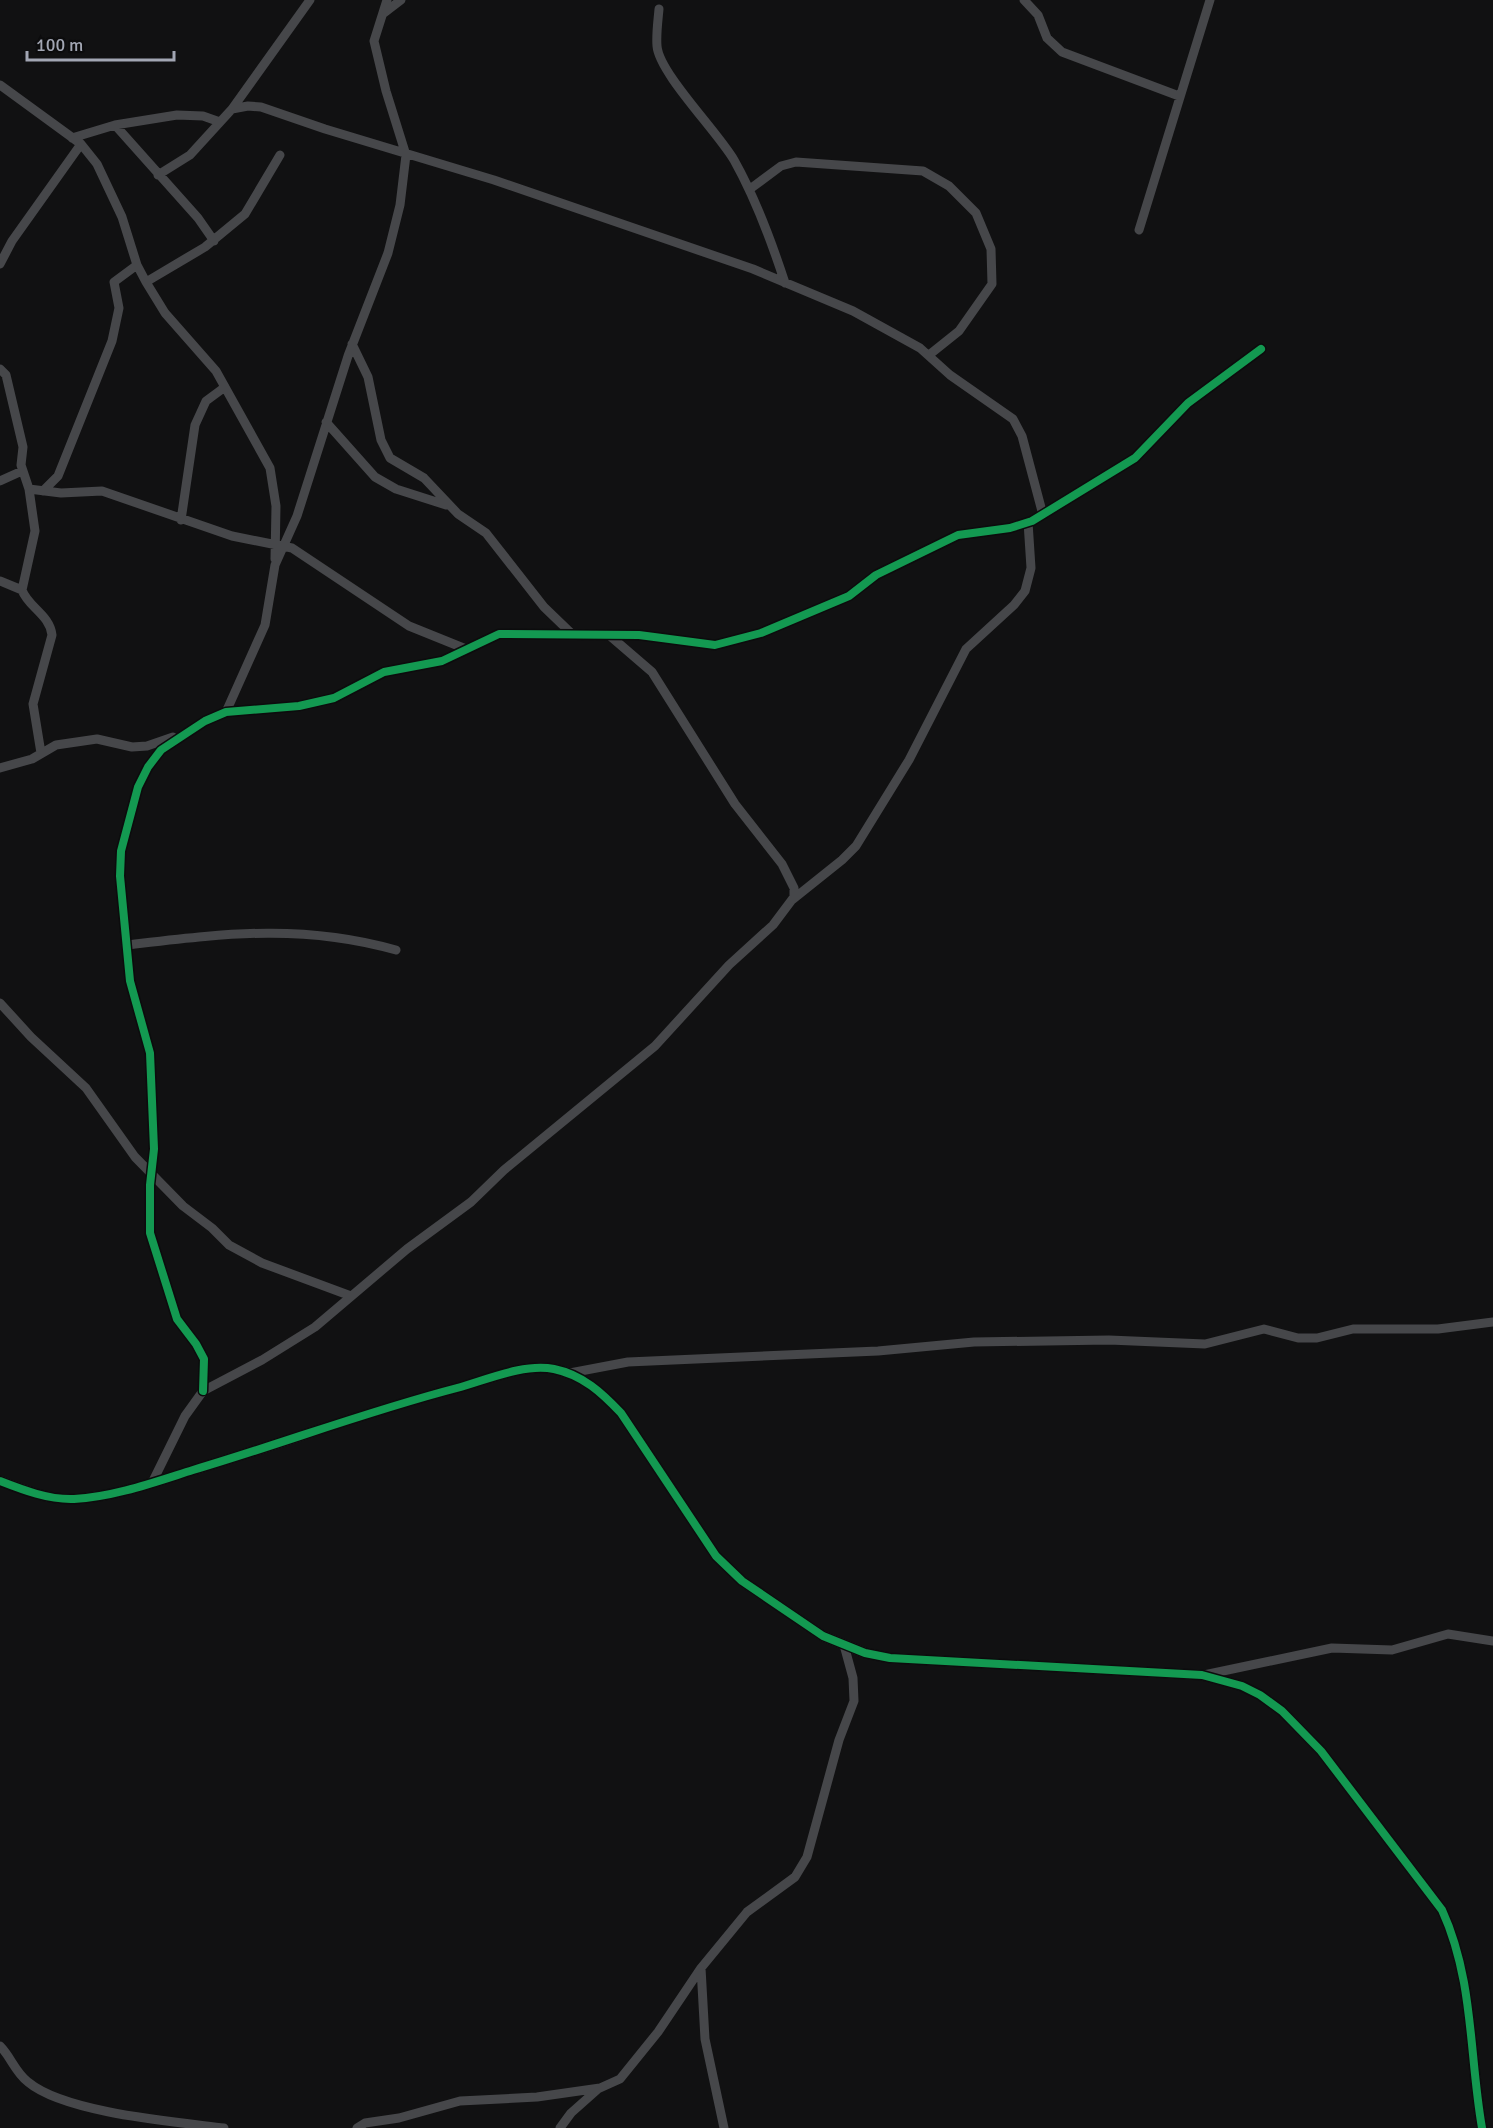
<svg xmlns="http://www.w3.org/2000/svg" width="1493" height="2128" viewBox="0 0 1493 2128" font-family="Signika,sans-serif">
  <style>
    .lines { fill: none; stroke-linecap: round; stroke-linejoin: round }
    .minor { stroke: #46474a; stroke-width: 9 }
    .tertiary { stroke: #46474a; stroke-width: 10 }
    .cycleway-casing { stroke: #0c0c0d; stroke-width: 11 }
    .cycleway { stroke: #139951; stroke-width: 8 }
  </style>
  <rect width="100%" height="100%" fill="#111112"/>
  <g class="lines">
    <path class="minor" d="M1024,0L1038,15L1047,38L1062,52L1179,96
      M659,9C658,21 656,34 657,46C659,73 717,131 734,160C756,199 771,240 785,283
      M384,13L401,0
      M0,85L81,144L97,164L122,217L137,265L146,282L165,313L216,371L270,468L276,506L275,559
      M232,109L310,0
      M115,125L198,218L214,241
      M72,138L115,125L177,115L203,116L220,122
      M158,175L190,155L232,109L248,106L261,107L325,129L494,180L753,269L853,311L920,348L950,375L1013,419L1022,436L1043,515
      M750,189L781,166L796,162L923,171L949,186L976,213L991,249L992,284L959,331L929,355
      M1139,230L1210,0
      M0,264L12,241L81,144
      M146,282L205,247L245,214L280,155
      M352,344L368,377L381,440L390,458L424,478L458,514L486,533L544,607L572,634
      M0,369L6,375L23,447L21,465L29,489L35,531L22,590C28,607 50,615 52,635L33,704L41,753
      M326,422L375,477L396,489L446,505
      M0,481L22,471
      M29,489L61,493L102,491L232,536L292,548L409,626L466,649
      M43,491L58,476L112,341L119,308L114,282L137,265
      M181,520L195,425L206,401L225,387
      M0,581L22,590
      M226,712L265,625L275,565L297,516L348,356L388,253L400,205L406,155L386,91L374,41L387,0
      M0,768L32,759L56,745L97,739L132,747L147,746L173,737
      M792,900L842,860L856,846L909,760L966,649L1014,605L1025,591L1031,568L1028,522
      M126,945C222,934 301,923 396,950
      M0,1003L31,1037L86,1088L135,1157L183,1206L212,1228L229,1245L262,1263L351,1296
      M570,1373L628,1362L878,1351L974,1342L1109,1340L1205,1344L1264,1329L1298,1338H1317L1353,1329H1438L1493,1322
      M203,1391L204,1359L196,1344L177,1319L150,1233V1185L154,1149L150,1053L130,981L120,876L121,851L138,787L148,767L161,750L205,721L226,712L299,706L334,698L384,672L442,661L499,634L639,635L715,645L761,633L849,596L876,575L958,535L1010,528L1032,521L1135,458L1188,403L1261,349
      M152,1483L185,1416L203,1391L262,1360L315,1327L407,1249L471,1202L504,1170L655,1046L729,965L773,925L794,897V888L782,864L735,804L652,672L609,635
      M1204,1675L1332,1648L1392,1650L1448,1634L1493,1641
      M701,1968L705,2039L724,2128
      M0,2046C11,2057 15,2072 28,2082C65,2113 176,2122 224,2128
      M357,2128L365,2123L399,2118L460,2101L537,2097L600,2088L620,2079L658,2032L701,1968L747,1912L795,1877L807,1857L839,1740L854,1701L853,1678L844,1645
      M560,2128L571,2113L598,2089"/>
    <path class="tertiary" d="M0,1481C23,1490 49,1500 74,1499C114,1497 155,1482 193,1470C281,1444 368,1411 457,1388C486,1380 524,1363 554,1369C583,1375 602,1393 621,1413L716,1556L742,1581L823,1636L865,1653L890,1658L1202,1675L1242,1686L1260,1695L1282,1711L1321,1751L1442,1910C1474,1980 1469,2054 1482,2128"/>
    <defs>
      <path id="cycleway" d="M203,1391L204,1359L196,1344L177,1319L150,1233V1185L154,1149L150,1053L130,981L120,876L121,851L138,787L148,767L161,750L205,721L226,712L299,706L334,698L384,672L442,661L499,634L639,635L715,645L761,633L849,596L876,575L958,535L1010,528L1032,521L1135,458L1188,403L1261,349
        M0,1481C23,1490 49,1500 74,1499C114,1497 155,1482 193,1470C281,1444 368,1411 457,1388C486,1380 524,1363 554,1369C583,1375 602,1393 621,1413L716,1556L742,1581L823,1636L865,1653L890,1658L1202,1675L1242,1686L1260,1695L1282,1711L1321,1751L1442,1910C1474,1980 1469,2054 1482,2128"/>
    </defs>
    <use href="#cycleway" class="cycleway-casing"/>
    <use href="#cycleway" class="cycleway"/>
  </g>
  <path d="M27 51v9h147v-9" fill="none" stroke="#a2a6b3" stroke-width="3"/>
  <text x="36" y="51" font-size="18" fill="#a2a6b3" stroke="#0c0c0d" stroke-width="4.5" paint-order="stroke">100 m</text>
</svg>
